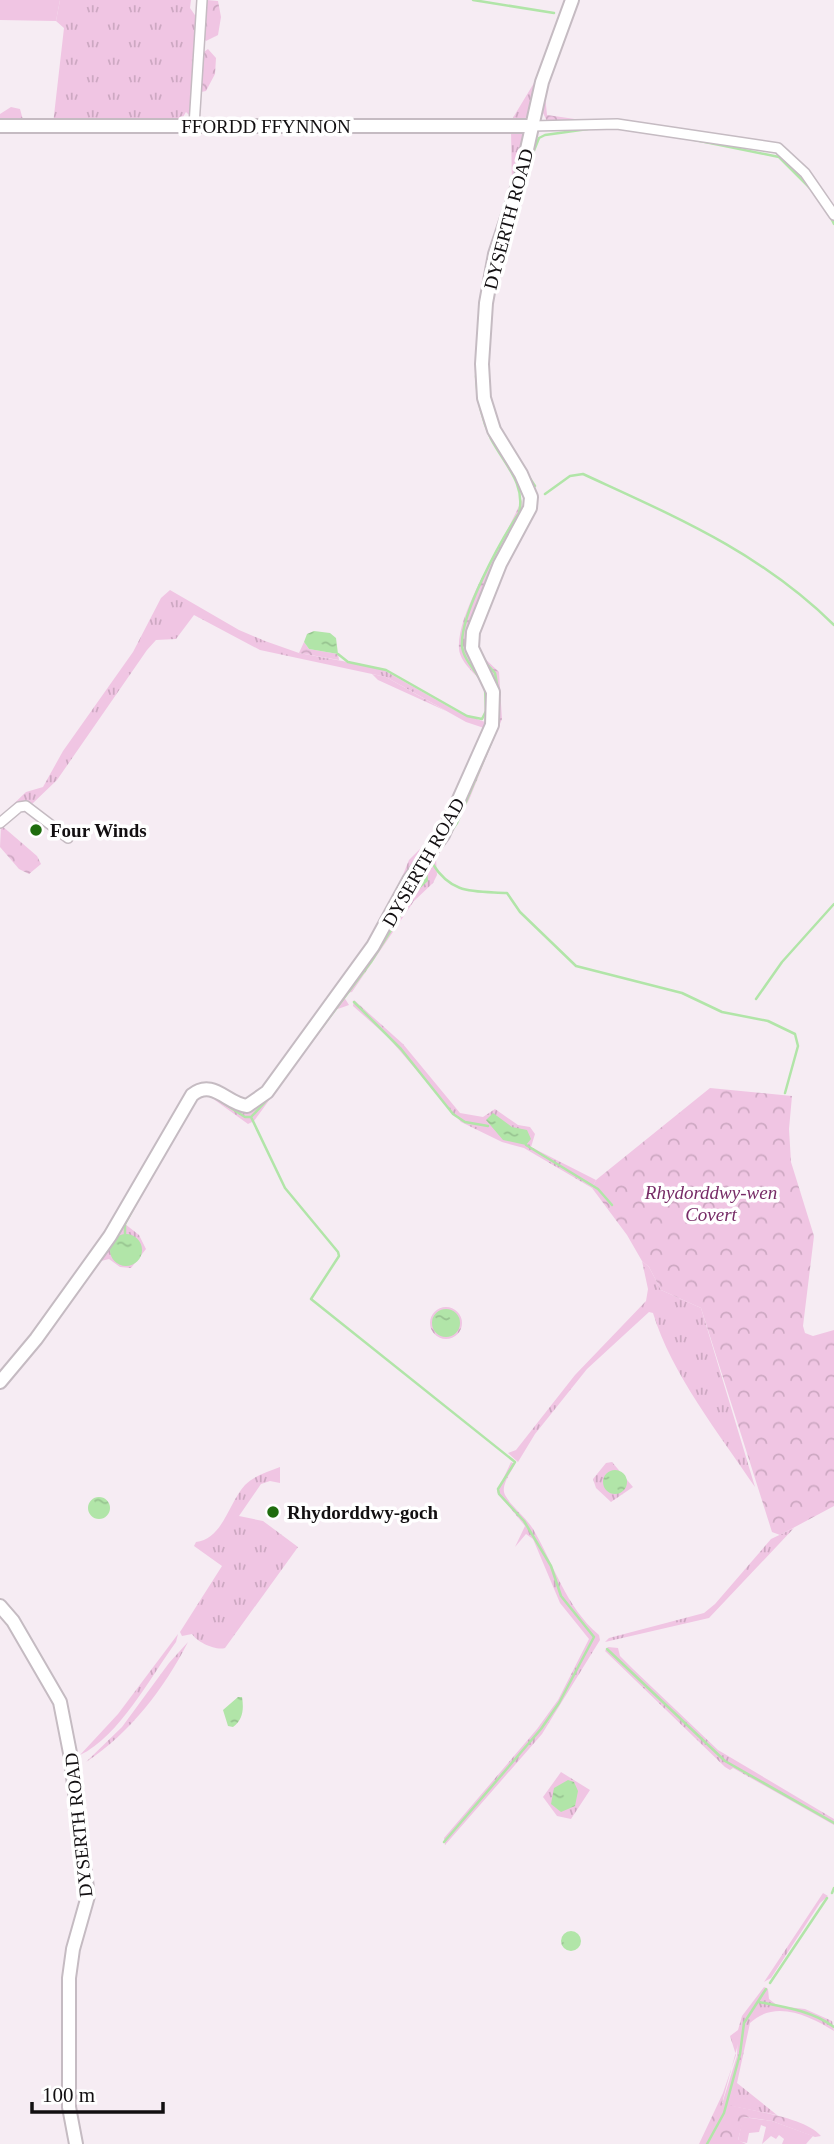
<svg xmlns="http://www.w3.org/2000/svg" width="834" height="2144" viewBox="0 0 834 2144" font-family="'Times New Roman',serif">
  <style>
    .grass { fill: url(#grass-tufts) }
    .forest { fill: url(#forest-crowns) }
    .wetland { fill: url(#wetland-marsh) }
    .garden { fill: #f0c5e3 }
    .water { fill: url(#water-ripples) }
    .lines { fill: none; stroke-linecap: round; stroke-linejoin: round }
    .stream { stroke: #b1e5a8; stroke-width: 2.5 }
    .street-casing { stroke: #c5bbc2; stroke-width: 12 }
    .secondary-casing { stroke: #c5bbc2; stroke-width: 16 }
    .street { stroke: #fff; stroke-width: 9 }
    .secondary { stroke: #fff; stroke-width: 12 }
    .poi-dot { fill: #1f6c0e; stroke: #fff; stroke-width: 2.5 }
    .labels { text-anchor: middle; stroke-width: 7; stroke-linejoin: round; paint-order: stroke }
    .street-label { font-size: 19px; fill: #120f11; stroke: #fff }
    .poi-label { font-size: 19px; font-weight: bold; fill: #120f11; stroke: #fff; text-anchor: start }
    .park-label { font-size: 19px; font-style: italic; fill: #772c67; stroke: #fff }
  </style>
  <defs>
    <pattern id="grass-tufts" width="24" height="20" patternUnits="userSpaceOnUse" patternTransform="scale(1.75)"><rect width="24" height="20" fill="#f0c5e3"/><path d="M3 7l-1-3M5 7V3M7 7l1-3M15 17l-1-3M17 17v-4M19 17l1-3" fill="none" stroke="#cda8c2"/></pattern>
    <pattern id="forest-crowns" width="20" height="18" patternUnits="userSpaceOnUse" patternTransform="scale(1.75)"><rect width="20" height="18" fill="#f0c5e3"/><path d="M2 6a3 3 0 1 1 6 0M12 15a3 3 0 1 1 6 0" fill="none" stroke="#cda8c2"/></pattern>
    <pattern id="wetland-marsh" width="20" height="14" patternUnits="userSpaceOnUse" patternTransform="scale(1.75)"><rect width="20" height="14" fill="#f0c5e3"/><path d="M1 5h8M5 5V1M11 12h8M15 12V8" fill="none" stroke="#cda8c2"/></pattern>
    <pattern id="water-ripples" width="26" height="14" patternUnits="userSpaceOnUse" patternTransform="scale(1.75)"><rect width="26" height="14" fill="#b1e5a8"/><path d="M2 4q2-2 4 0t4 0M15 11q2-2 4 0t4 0" fill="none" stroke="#97c390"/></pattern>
  </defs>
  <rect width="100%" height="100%" fill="#f6ecf3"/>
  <path class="grass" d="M60,0H191L190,8L197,18L191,117L186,112L180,122L53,124L64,28L56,21Z
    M543,68L529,117L511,121Z
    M511,130L523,133L525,140L512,187Z
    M170,590L239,630L265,641L299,653L380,668L458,712L485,722L484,728L466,722L386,677L260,650L194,615L176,639L156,640L147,650L57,780L32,804C18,801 10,809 0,817L26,792L43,787L63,751L133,652L161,598Z
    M441,828L393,899L409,860Z
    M432,859H436L437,875L433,883L414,901L352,992L347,993L411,886Z
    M344,997L349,1005L335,1010L254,1121L248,1124L205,1093L249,1111L258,1107Z
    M354,1000L403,1044L460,1113L483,1117L495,1109L518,1125L530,1127L535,1134L531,1147L596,1180L592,1188L524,1148L502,1142L461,1122L388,1037L353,1006Z
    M125,1224L139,1235L146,1249L131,1268L120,1267L109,1259L101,1261Z
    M642,1261L649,1267L661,1290L701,1308L755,1487C720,1435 671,1373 653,1313L649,1312L587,1369L535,1434L518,1462L508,1453L516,1450L575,1375L646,1301L648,1289Z
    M511,1462L515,1464C512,1471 500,1486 505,1495C511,1506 525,1516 533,1529C555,1566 565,1606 599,1635L600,1640L542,1734L445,1845L444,1838L537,1729L558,1700L589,1639L560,1603L533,1539L526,1534L515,1547L525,1526L497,1492Z
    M612,1462L633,1487L611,1502L596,1488L593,1479L606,1463Z
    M280,1467V1483L270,1481L261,1484L239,1516L263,1521L298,1547L225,1648C216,1651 197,1642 192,1634L182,1636L180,1632L222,1566L194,1546L196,1542C223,1539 229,1502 245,1485C255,1475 268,1472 280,1467Z
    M794,1528L709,1618L605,1642L609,1638L704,1613L715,1604L771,1539Z
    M178,1634L176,1642C151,1676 119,1737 80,1755L118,1714Z
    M188,1642C164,1689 130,1733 86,1762L122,1727L169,1663Z
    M608,1647L618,1648L620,1656L633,1669L718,1750L834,1819V1825L733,1768L730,1770L725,1767L605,1651Z
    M561,1772L590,1790L571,1819L557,1816L543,1797Z
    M823,1893L828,1896L820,1903L771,1978L764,1982Z
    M764,1987L768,1989L769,1999L778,2006L805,2009L832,2021L834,2031C810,2016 775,1999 750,2023L737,2083L777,2115L731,2106L703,2144L722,2104L737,2056L738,2030L742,2016Z"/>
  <path class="forest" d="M207,0L218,1L221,17L218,35L206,41L203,37Z
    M208,49L216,58L215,74L206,91L201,92V54Z
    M545,95L547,115L582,120L547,121L542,111Z
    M11,107L20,109L23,120L52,119L53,124H0V114Z
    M304,642L309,649L338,654L339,660L299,653Z
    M372,674L386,677L446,711L378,680Z
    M1,825L37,856L41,864L29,874L19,869L0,847Z
    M710,1088L792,1096L789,1129L791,1162L814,1236L803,1326L805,1333L813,1336L834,1330V1506L780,1535L772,1532L701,1308L661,1290L649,1267L642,1261L627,1235L592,1188L596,1180Z
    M430 1323a16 16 0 1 1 32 0a16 16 0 1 1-32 0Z
    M738,2030L741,2033L722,2103C748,2111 803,2116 821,2136L815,2137L772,2121L744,2117L738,2140L746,2144H699L723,2093L736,2055L730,2036Z"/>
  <path class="wetland" d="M522,499V513L480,595L468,631L484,684C476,675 460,662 459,649C456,611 507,537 522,499Z
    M479,653L499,672L502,719L469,800L436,859L432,858L495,717Z"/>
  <path class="garden" d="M0,0H60L56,21L0,20Z
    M743,2117L772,2121L813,2136L806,2144H782L784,2139L779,2135L776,2139L771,2136L762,2144L766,2127L761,2125L759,2132L749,2133L747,2143L738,2141Z"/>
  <path class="water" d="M314,631L330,633L336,638L338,654L309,649L304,642L307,634Z
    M427,867L428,881L413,895V885Z
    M493,1113L512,1127L527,1130L531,1139L526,1145L503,1140L486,1120Z
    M110 1250a16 16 0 1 1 32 0a16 16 0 1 1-32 0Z
    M432 1323a14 14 0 1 1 28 0a14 14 0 1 1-28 0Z
    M603 1482a12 12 0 1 1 24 0a12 12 0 1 1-24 0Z
    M88 1508a11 11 0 1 1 22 0a11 11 0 1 1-22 0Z
    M238,1697H242C244,1709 243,1720 233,1727L228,1726L223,1710Z
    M568,1780L574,1782L578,1791L575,1806L561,1812L551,1804L554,1788Z
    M561 1941a10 10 0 1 1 20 0a10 10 0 1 1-20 0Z"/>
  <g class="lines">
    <path class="stream" d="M473,0L554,13
      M695,140L779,157L810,188
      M531,158L539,138L545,135L588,129
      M830,216L834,224
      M476,376C477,399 481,418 491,439C504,464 526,483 519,513C501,540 460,614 462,646C463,658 474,669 480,679
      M527,474L535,486
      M545,494L570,476L583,474C676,517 760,552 834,625
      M338,654L348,662L386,670L467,716L482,719L486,711L485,688
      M485,662L495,673L498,690
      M498,721L499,700
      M432,863C452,895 473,891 507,893L520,912L576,966L682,993L722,1012L768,1021L795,1034L798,1046L785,1093
      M427,867L457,823L493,738
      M756,999L782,962L834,904
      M354,1002L401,1049L453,1114L465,1122L488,1126
      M308,1046L371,962L413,895
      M217,1099L245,1117H251L285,1188L338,1252L339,1256L311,1299L515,1462L498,1489L499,1494L524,1521L551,1566L561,1596L594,1637L559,1703L541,1729L444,1842
      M251,1117L268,1099
      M526,1145L598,1189L612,1205
      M125,1234V1224L137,1202
      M607,1649L725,1761L834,1823
      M832,1893L834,1888
      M770,1983L827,1898
      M759,2002C785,2007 812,2011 834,2027
      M707,2144L724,2113L740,2054L744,2023L766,1989"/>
    <defs>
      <path id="street" d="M194,126L202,0
        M532,126L617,124L778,148L805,173L834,215
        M0,823L19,807L26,806L68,838"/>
      <path id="secondary" d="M0,126H532
        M0,1382L36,1339L110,1236L192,1095C213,1078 227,1104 247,1106L267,1092L373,946L409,880L443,835L492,725L493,692L472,648L473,632L500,564L530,508L531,497L521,474L494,430L484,398L482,364L486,303L495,254L521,176L542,82L572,0
        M0,1606L13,1621L60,1702L70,1753L88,1896L73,1949L69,1978V2107L76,2144"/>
    </defs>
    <use href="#street" class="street-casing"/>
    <use href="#secondary" class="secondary-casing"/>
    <use href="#street" class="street"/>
    <use href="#secondary" class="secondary"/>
  </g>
  <g class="poi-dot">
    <circle cx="36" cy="830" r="7"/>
    <circle cx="273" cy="1512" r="7"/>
  </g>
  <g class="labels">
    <g class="street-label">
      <text x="266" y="133">FFORDD FFYNNON</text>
      <text transform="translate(508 219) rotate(-75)" y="7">DYSERTH ROAD</text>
      <text transform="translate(423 862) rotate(-60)" y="7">DYSERTH ROAD</text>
      <text transform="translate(78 1825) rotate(-96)" y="7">DYSERTH ROAD</text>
    </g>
    <g class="poi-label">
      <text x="50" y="837">Four Winds</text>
      <text x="287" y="1519">Rhydorddwy-goch</text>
    </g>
    <g class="park-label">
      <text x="711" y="1199">Rhydorddwy-wen<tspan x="711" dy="22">Covert</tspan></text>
    </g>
  </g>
  <path d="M32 2102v10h131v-10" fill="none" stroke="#120f11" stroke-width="3.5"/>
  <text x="42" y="2102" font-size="21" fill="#120f11" stroke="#ffffff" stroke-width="5" paint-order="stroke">100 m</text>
</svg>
